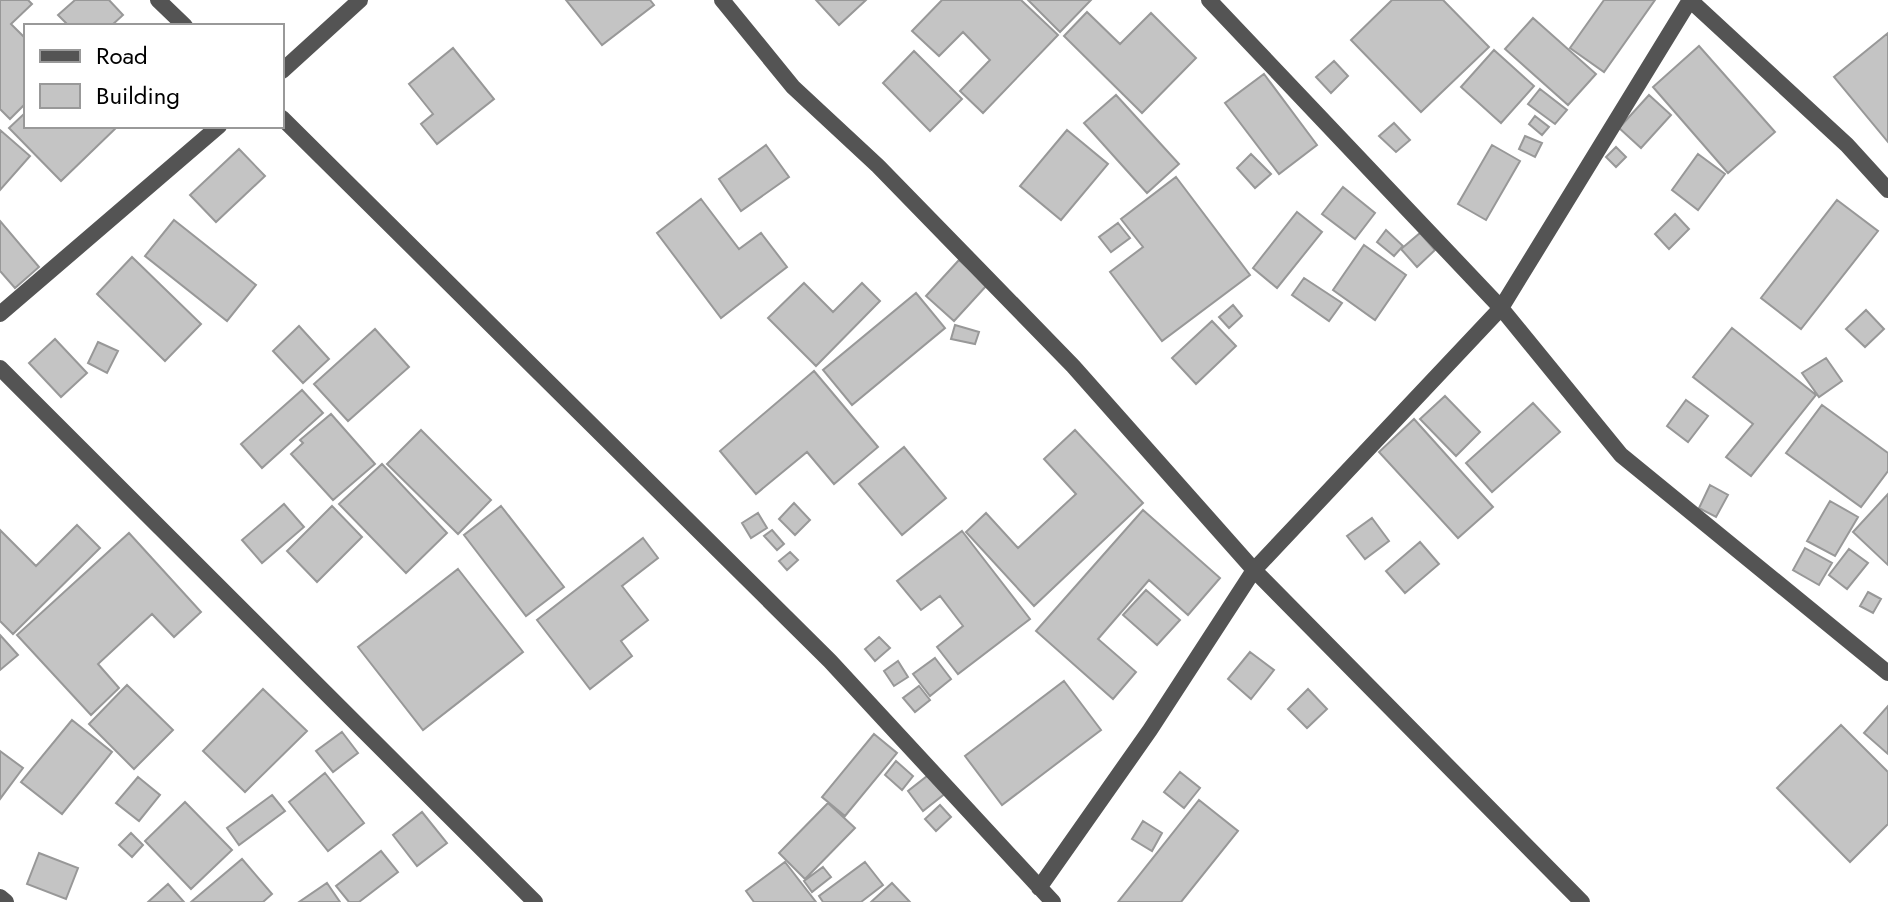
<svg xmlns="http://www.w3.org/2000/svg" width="1888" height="902" viewBox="0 0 1888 902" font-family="Jost,sans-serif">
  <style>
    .building { fill: #c4c4c4; stroke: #989898; stroke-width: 2 }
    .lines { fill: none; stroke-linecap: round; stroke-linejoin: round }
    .minor { stroke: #545454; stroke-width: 16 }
  </style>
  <rect width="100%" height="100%" fill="#fff"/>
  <path class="building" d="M0,0H28L32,4L11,24L26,39V103L10,119L0,109Z
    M75,0H109L123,15L111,26H69L58,15Z
    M566,0H650L654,5L602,45Z
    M816,0H866L839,25Z
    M942,0H1021L1058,35L983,113L960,91L990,60L963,32L939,56L912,31Z
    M1028,0H1091L1060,32Z
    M1392,0H1443L1489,47L1421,112L1351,40Z
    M1604,0H1655L1604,72L1570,48Z
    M1087,12L1120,44L1151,13L1196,58L1142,113L1064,36Z
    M1533,18L1596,74L1568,105L1505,49Z
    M1888,33V142L1834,77Z
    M1699,46L1775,132L1728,173L1653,87Z
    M453,48L494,99L437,144L421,124L433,114L409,84Z
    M1494,50L1534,86L1501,123L1461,87Z
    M914,51L962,99L930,131L883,83Z
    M1334,61L1348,76L1331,93L1316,77Z
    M1264,74L1317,145L1279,174L1225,103Z
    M1540,89L1567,110L1555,124L1528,104Z
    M1116,95L1179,164L1147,193L1084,123Z
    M1649,95L1671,115L1641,148L1619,128Z
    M26,112V126H118L61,181L9,128Z
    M1535,116L1549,127L1542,135L1529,124Z
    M1394,123L1410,140L1396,152L1379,136Z
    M0,130L30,156L0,190Z
    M1067,130L1108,164L1061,220L1020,186Z
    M1525,136L1542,143L1535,157L1519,149Z
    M766,145L789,177L741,211L719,179Z
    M1492,145L1520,161L1486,220L1458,204Z
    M1616,147L1626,157L1616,167L1606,157Z
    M239,149L265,176L216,222L190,195Z
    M1251,154L1271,174L1255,188L1237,168Z
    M1698,154L1725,174L1698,210L1672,190Z
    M1176,177L1250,275L1162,341L1110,272L1143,247L1121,219Z
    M1343,187L1375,213L1355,239L1322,214Z
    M701,199L739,249L761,233L787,267L721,318L657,233Z
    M1837,200L1878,231L1801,329L1761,298Z
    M1297,212L1322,232L1277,288L1253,268Z
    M1675,214L1689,229L1669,249L1655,234Z
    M174,220L256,285L227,321L145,256Z
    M0,221L39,267L15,288L0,271Z
    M1118,223L1130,238L1111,252L1099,237Z
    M1386,230L1403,246L1394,256L1377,242Z
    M1420,233L1435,250L1417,267L1401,249Z
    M1364,245L1406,275L1375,320L1333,290Z
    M132,257L201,324L165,361L97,294Z
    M959,260L987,285L954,321L926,296Z
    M1304,278L1342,303L1329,321L1292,295Z
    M804,283L833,312L862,283L880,301L816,366L768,318Z
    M916,293L945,328L852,405L823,370Z
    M1233,305L1242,316L1229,328L1219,317Z
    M1866,310L1884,329L1865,347L1846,329Z
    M1212,321L1236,346L1196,384L1172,358Z
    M955,325L979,332L975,344L951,339Z
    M299,326L329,359L303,383L273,351Z
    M1732,328L1816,395L1751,476L1726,457L1753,424L1693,377Z
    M375,329L409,367L348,421L314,384Z
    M55,339L87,373L61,397L29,363Z
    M98,342L118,351L107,373L88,363Z
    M1826,358L1842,381L1819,397L1802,373Z
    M814,371L878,447L834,484L807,452L756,494L720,451Z
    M302,390L323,413L262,468L241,444Z
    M1445,396L1480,432L1456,456L1420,419Z
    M1686,400L1708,416L1688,442L1667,426Z
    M1533,403L1560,432L1492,492L1466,463Z
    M1822,405L1888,453V471L1861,507L1786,453Z
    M331,414L375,464L333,500L291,454L303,443L300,440Z
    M1414,419L1493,507L1458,538L1379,452Z
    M421,430L491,500L458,534L387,464Z
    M1075,430L1143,503L1034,606L966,532L986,513L1018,548L1076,494L1044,459Z
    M904,447L946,498L902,535L859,484Z
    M382,464L447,533L406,573L339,504Z
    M1710,485L1728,495L1716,517L1699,508Z
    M1888,494V565L1853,532Z
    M1830,501L1858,517L1835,556L1807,541Z
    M794,503L810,520L795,535L779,519Z
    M284,504L304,527L262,563L242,540Z
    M332,506L362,537L317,582L287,551Z
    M501,506L564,587L526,616L464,535Z
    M1143,510L1220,578L1188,615L1149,580L1098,639L1136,672L1113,699L1036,631Z
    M758,513L767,528L751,538L742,523Z
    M1372,518L1389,541L1365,559L1347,536Z
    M77,525L100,548L13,634L0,621V530L36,566Z
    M772,530L784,544L777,550L764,536Z
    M962,531L1030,619L958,674L937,647L963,626L940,596L921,610L897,581Z
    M129,533L201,612L174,637L152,614L98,664L119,688L91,715L17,635Z
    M643,538L658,558L622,586L648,620L621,641L632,656L590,689L537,620Z
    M1420,542L1439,564L1405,593L1386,571Z
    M1805,548L1832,563L1819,585L1793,570Z
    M1849,549L1868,563L1847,589L1829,575Z
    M790,552L798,560L787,570L779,561Z
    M458,569L523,652L423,730L358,647Z
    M1146,590L1180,620L1157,645L1123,615Z
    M1868,592L1881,599L1873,613L1860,606Z
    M0,635L18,655L0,670Z
    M879,637L890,648L875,661L865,649Z
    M1250,652L1274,670L1251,699L1228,679Z
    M935,658L951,679L930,696L913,674Z
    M898,661L908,677L894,686L884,671Z
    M1064,681L1101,730L1002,805L965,756Z
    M127,685L173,730L134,769L89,724Z
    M919,686L930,700L915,712L903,698Z
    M263,689L307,731L245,792L203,751Z
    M1308,689L1327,709L1307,728L1288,709Z
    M1888,706V754L1864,733Z
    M72,720L112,752L62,814L21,782Z
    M1841,725L1888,772V824L1850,862L1777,788Z
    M342,732L358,753L333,772L316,751Z
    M874,734L897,753L845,816L822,797Z
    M0,751L23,768L0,799Z
    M896,761L913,776L902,790L885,775Z
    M1180,772L1200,788L1184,808L1164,792Z
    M325,773L364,823L328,851L289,802Z
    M931,773L947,792L923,811L908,791Z
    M138,777L160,795L139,821L116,803Z
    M272,795L285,811L239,845L227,828Z
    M1199,800L1238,831L1181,902H1118Z
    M185,802L232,850L191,889L145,841Z
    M828,803L855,828L805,879L779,853Z
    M940,805L951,817L936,831L925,819Z
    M422,812L447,843L417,866L393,835Z
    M1143,821L1162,833L1152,851L1132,839Z
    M131,833L143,845L132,857L119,845Z
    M381,851L398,872L359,902H349L336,886Z
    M39,853L78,868L66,899L27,884Z
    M242,859L272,894L263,902H191Z
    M785,862L816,902H754L746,891Z
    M865,862L883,885L861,902H823L819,896Z
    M823,867L831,877L812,892L804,881Z
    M327,883L340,902H299Z
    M892,883L910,902H871Z
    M168,884L184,902H148Z"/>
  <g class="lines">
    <path class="minor" d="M158,0L185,26
      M722,0L793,87L878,166L1073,366L1254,570L1582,902
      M1209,0L1501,308L1621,455L1888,673
      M1690,0L1847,145L1888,190
      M282,71L360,0
      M282,118L830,661L1053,902
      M0,314L219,126
      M0,368L535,902
      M1039,888L1150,730L1254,570L1501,308L1690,0
      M0,897L6,902"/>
  </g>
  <rect x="24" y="24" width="260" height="104" fill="#ffffff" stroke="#999999" stroke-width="2"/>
  <rect x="40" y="50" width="40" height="12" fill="#545454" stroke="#999999" stroke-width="2"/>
  <text x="96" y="64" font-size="24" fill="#000000">Road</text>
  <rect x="40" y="84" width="40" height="24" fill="#c4c4c4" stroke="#999999" stroke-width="2"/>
  <text x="96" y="104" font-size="24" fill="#000000">Building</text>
</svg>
